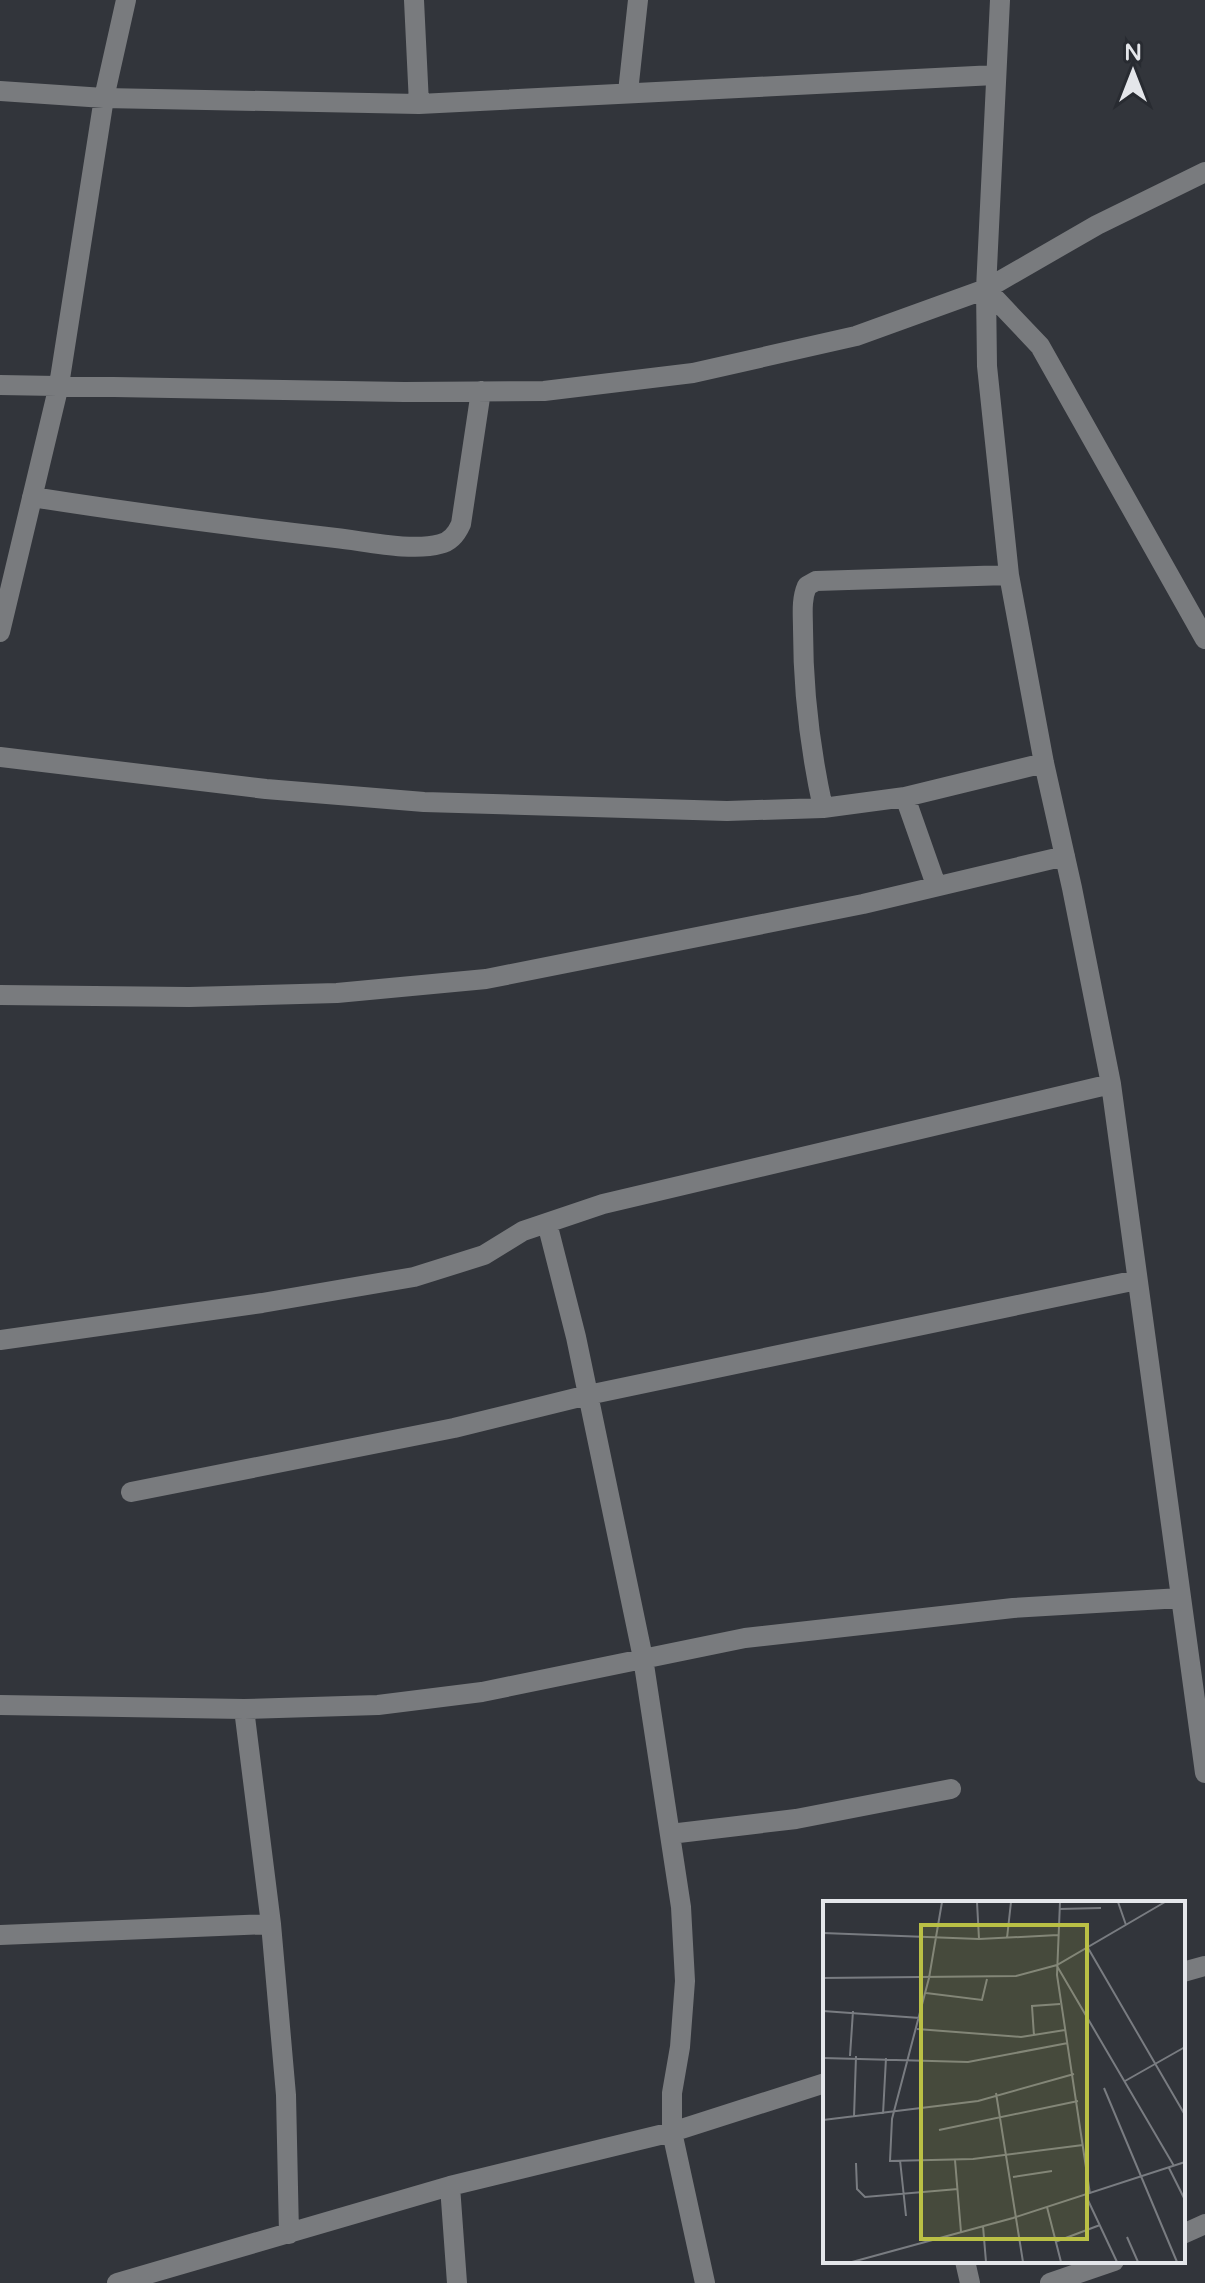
<svg xmlns="http://www.w3.org/2000/svg" width="1205" height="2283" viewBox="0 0 1205 2283" font-family="'Varela Round',sans-serif">
  <style>
    .lines { fill: none; stroke-linecap: round; stroke-linejoin: round }
    .minor { stroke: #797b7e; stroke-width: 20 }
    .inset-road { fill: none; stroke: #797c81; stroke-width: 2 }
    .view { fill: #bac045; fill-opacity: 0.15; stroke: #bac045; stroke-width: 4 }
    .inset-edge { fill: none; stroke: #e4e6ea; stroke-width: 4 }
  </style>
  <rect width="100%" height="100%" fill="#32353b"/>
  <g class="lines">
    <path class="minor" d="M414,0L419,104
      M1000,0L986,289L987,366L1009,575L1044,763L1072,888L1111,1084L1205,1773
      M0,91L104,98L419,104L995,75
      M628,92L638,0
      M986,289L1040,346L1205,639
      M0,385L404,392L544,391L693,373L856,336L986,289L1097,225L1205,172
      M32,497C133,513 234,526 336,538C365,541 412,552 440,544C450,542 457,533 461,524L481,391
      M0,632L59,385L104,98L126,0
      M0,757L266,789L424,802L727,811L823,808L905,797L1044,763
      M905,797L936,885
      M823,808C810,749 803,689 803,629C803,615 801,600 807,586L816,581L1009,575
      M0,995L189,997L337,993L486,979L863,904L1065,856
      M547,1223L576,1337L643,1658L681,1907L685,1981L680,2047L672,2093V2132L705,2283
      M0,1340L262,1303L414,1277L484,1255L523,1231L603,1204L1111,1084
      M131,1492L454,1428L588,1395L1137,1280
      M0,1705L244,1709L378,1705L482,1692L745,1638L1013,1608L1181,1598
      M244,1709L271,1924L286,2095L289,2234
      M670,1834L796,1819L951,1789
      M0,1935L271,1924
      M1183,1972L1205,1966
      M450,2186L457,2283
      M1183,2234L1205,2224
      M965,2261L970,2283
      M117,2283L450,2186L672,2132L825,2083
      M1050,2283L1114,2261"/>
  </g>
  <g transform="translate(823 1901)">
    <rect width="362" height="362" fill="#32353b"/>
    <path class="inset-road" d="M119,1L106,77L69,218L67,260L150,258L260,244M154,1L156,38M237,1L234,74L267,293M295,1L303,24M236,8L278,7M0,32L156,38L235,34M184,37L188,1M265,47L362,214M234,65L351,265M0,77L193,75L234,64L342,1M103,92L159,99L164,78M0,110L97,117M94,128L198,136L242,129M211,135L209,105L237,103M27,155L30,110M0,157L145,161L245,142M302,180L362,146M281,187L354,361M173,192L200,361M60,213L63,157M31,216L33,155M0,219L155,200L251,173M116,229L255,200M77,259L83,315M132,259L138,331M33,262L34,288L42,296L135,288M346,267L362,299M190,276L229,270M263,295L294,361M224,306L238,361M160,325L163,361M304,336L315,361M232,341L277,324M29,361L190,317L362,261"/>
    <path class="view" d="M98,24H264V338H98Z"/>
    <rect width="362" height="362" class="inset-edge"/>
  </g>
  <g transform="translate(1133 72)" stroke="#282b31" stroke-width="6" paint-order="stroke">
  <path d="M0-6L14 30L0 20L-14 30Z" fill="#e4e6ea"/>
  <text y="-12" font-size="22" font-weight="bold" text-anchor="middle" fill="#e4e6ea">N</text>
  </g>
</svg>
